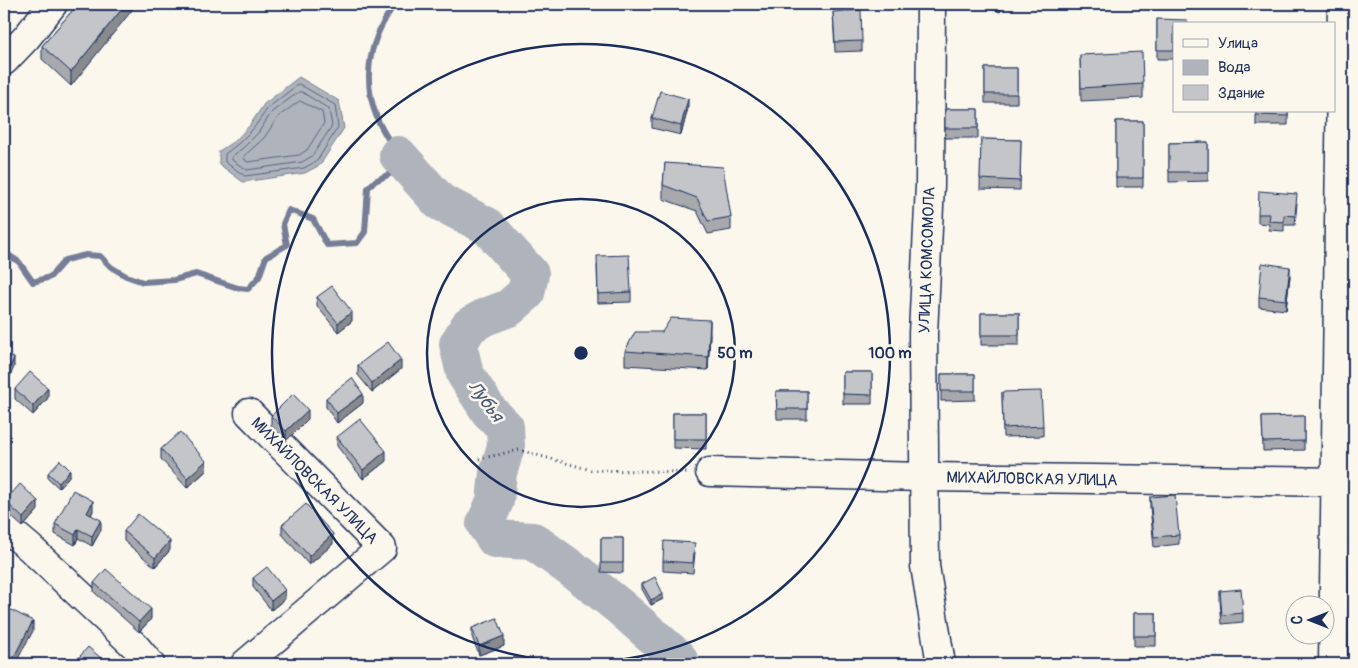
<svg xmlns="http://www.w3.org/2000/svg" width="1358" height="668" viewBox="0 0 1358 668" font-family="Pangolin,sans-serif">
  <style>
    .water { fill: #afb3bb; stroke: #747e96 }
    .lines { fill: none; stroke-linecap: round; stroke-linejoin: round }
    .shore { stroke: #566483; stroke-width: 1 }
    .stream { stroke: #747e96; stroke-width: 6 }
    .river { stroke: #afb3bb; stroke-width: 38 }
    .minor-casing { stroke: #1b2f5e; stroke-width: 31 }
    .path { stroke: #1b2f5e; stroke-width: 3; stroke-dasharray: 1 4; stroke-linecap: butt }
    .minor { stroke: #fbf7ec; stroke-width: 28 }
    .wall { fill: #a8a9ad; stroke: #1b2f5e }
    .shaded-wall { fill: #888a8d; stroke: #1b2f5e }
    .building { fill: #c3c5c9; stroke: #1b2f5e }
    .ring { fill: none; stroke: #1b2f5e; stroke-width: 2.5 }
    .labels { text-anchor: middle; stroke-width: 5; stroke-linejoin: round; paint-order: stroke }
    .street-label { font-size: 16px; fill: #1b2f5e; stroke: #fbf7ec }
    .water-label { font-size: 18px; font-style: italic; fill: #47577a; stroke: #fbf7ec }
    .centre { fill: #1b2f5e; stroke: #fbf7ec; stroke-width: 2.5 }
    .ring-label { font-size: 15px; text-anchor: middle; font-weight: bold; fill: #1b2f5e; stroke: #fbf7ec; stroke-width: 5; stroke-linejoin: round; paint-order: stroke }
  </style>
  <rect width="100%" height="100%" fill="#fbf7ec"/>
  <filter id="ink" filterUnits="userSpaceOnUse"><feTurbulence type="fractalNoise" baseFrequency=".02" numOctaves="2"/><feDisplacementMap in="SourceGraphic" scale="10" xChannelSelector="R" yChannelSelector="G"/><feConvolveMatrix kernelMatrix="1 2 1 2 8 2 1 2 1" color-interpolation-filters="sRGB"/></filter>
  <g filter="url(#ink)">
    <path class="water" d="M299,77L339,101L344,128L320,165L305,173L243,182L219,164V151L236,140L250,125L264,104Z"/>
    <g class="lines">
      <path class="shore" d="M299,84L335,105L338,127L317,161L304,168L245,176L225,162V154L239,143L253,129L268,108Z
        M299,92H302L329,109L332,126L312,156L302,162L247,170L232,160V156L243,148L258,133L272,112Z
        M300,101L322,112L324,123L307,150L299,155L248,162L245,160L244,156L264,138L278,117Z"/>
      <path class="stream" d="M4,252L19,262L33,282L50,277L65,260L86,255L100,256L111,267L126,276L143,282L174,280L196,274L238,288L248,289L259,277L266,257L287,245L283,224L289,210L313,219L327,245L357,243L365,232L368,188L375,181L394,172L398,155C391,143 382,131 377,118C361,77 370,38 395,4"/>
      <path class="river" d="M398,155L440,202L487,226L530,274L526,293L509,308L485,317L469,326L458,344L465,374L489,411L505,427L506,446L498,473L495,501L485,524L495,539L533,541L580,575L620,607L678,658L681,664"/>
      <defs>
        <path id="minor" d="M931,4L930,185L923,334L925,566L941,664
          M4,61L26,38L53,4
          M710,472L924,477L1353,482
          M4,526L29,547L135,646L150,664
          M245,664L382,548L249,413
          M1333,664L1342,4"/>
      </defs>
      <use href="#minor" class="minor-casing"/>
      <path class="path" d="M479,459L519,450L591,470L687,472"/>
      <use href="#minor" class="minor"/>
    </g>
    <path class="wall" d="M78,4L71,86L42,59V46Z
      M979,4H1003L1000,12Z
      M833,12L862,41V51L835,52Z
      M1157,19L1174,24V59H1157Z
      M1080,55L1143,84V98L1081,101Z
      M985,68H1017V103H985Z
      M688,108L681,135L652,128V118Z
      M945,109H978V138H945Z
      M1256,111H1288V125H1256Z
      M1116,121H1143V187H1116Z
      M981,139L1021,140L1020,190L980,189Z
      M1208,142V181L1169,182V143Z
      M665,163L731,217V230L708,234L697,211L663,199V185Z
      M1297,203L1295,225H1284V231L1269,230V224L1258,223V214Z
      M597,265L631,292V302L598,303Z
      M1290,276L1286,310L1259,307V297Z
      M317,297L352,321L338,332L317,306Z
      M981,313H1019V345H981Z
      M710,334L708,370L625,365V351Z
      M358,365L401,369L372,392L358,375Z
      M843,372H872V404H843Z
      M941,374H975V400L941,401Z
      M15,389L48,398L33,415L15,399Z
      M776,391H807V419H777Z
      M1002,392L1043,426V436L1003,437Z
      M326,398L363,403L337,423L326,407Z
      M673,413H706V449L673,448Z
      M271,416L308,419L286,441L271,425Z
      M1304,416V450L1263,451L1262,417Z
      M337,437L386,461L363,479L337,446Z
      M161,449L206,471L187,488L161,459Z
      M48,473L70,475L59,488L48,478Z
      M1150,497L1179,535V544L1154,547L1150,507Z
      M5,501L38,510L23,527L5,511Z
      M93,511L91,515L101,530L92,546L78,538L75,545L55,534V524Z
      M282,525L333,544L309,565L282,534Z
      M124,531L170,550L155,567L124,541Z
      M601,538H623V573L601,572Z
      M695,552L693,573L663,571V561Z
      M253,578L285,599L271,610L253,587Z
      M94,583L151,619L139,632L94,592Z
      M642,584L663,599L651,605L642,589Z
      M1220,591L1243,613V622L1222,624L1220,601Z
      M1134,613H1156V646H1134Z
      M472,628L504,646L479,655L472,637Z"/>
    <path class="shaded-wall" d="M126,4H137L71,86V72Z
      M1000,4H1003L1000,12Z
      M688,99V108L681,135V126Z
      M1290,267V276L1286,310V300Z
      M352,312V321L338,332V323Z
      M710,320V334L708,370V357Z
      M14,358V367L4,390V381Z
      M401,360V369L372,392V383Z
      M48,388V398L33,415V406Z
      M363,394V403L337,423V413Z
      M308,410V419L286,441V431Z
      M386,451V461L363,479V470Z
      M206,461V471L187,488V478Z
      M70,470V475L59,488V483Z
      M38,501V510L23,527V518Z
      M93,501V511L87,522V513Z
      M101,520V530L92,546V536Z
      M78,529V538L75,545V535Z
      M333,534V544L309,565V556Z
      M170,541V550L155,567V558Z
      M285,590V599L271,610V601Z
      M663,594V599L651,605V600Z
      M151,609V619L139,632V622Z
      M33,621V631L15,664H10Z
      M504,636V646L479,655V646Z"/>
    <path class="building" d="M78,4H126L71,72L42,46Z
      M861,10L862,41L835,42L833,12Z
      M1157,19L1187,20V24H1174V50H1157Z
      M1142,52L1143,84L1081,88L1080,55Z
      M985,68H1017V94H985Z
      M660,91L688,99L681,126L652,118Z
      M945,109H978V128H945Z
      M1256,111H1288V116L1256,115Z
      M1116,121H1143V178H1116Z
      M981,139L1021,140L1020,181L980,179Z
      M1208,142V172H1169V143Z
      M665,163L723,167L731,217L708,221L697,198L663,185Z
      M1259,191L1297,194L1295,216L1284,215V222L1269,221L1270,214H1258Z
      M629,255L631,292L598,294L597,256Z
      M1262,263L1290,267L1286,300L1259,297Z
      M332,286L352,312L338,323L317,297Z
      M981,313H1019V335H981Z
      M671,318L710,320L708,357L625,351L635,332H662Z
      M388,342L401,360L372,383L358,365Z
      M4,353L14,358L4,381Z
      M30,372L48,388L33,406L15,389Z
      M843,372H872V395L843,394Z
      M941,374H975V391H941Z
      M352,378L363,394L337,413L326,398Z
      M776,391H807V409H777Z
      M1041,391L1043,426L1003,428L1002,392Z
      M293,394L308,410L286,431L271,416Z
      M673,413H706V439H673Z
      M1304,416V441L1263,442L1262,417Z
      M360,419L386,451L363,470L337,437Z
      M180,432L206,461L187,478L161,449Z
      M60,460L70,470L59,483L48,473Z
      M20,484L38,501L23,518L5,501Z
      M73,490L93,501L87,513L101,520L92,536L78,529L75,535L55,524Z
      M1175,495L1179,535L1154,537L1150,497Z
      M306,504L333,534L309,556L282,525Z
      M138,514L170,541L155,558L124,531Z
      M601,538H623V563H601Z
      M664,541L695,543L693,563L663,561Z
      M267,567L285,590L271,601L253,578Z
      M106,569L151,609L139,622L94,583Z
      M655,577L663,594L651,600L642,584Z
      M1241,589L1243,613L1222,615L1220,591Z
      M5,607L33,621L10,664H4V609Z
      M1134,613H1156V636H1134Z
      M497,618L504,636L479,646L472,628Z
      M88,647L108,664H73Z
      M425,660L427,664H417Z"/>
  </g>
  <g class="ring">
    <circle cx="581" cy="353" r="154"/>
    <circle cx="581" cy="353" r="309"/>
  </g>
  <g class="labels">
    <g class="street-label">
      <text transform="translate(926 260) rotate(-88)" y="6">УЛИЦА КОМСОМОЛА</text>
      <text transform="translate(1032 478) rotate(1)" y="6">МИХАЙЛОВСКАЯ УЛИЦА</text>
      <text transform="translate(315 480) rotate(45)" y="6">МИХАЙЛОВСКАЯ УЛИЦА</text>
    </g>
    <g class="water-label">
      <text transform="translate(486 401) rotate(53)" y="6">Лубья</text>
    </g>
  </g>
  <circle cx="581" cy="353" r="8" class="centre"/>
  <g class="ring-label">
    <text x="735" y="358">50 m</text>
    <text x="890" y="358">100 m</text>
  </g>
  <rect width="1358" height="668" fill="none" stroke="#fbf7ec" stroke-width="20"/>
  <rect x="10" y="10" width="1338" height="648" fill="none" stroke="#1b2f5e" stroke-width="2" filter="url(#ink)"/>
  <rect x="1173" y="22" width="162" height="90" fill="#fbf7ec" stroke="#a1a7b3"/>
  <rect x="1183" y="39" width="25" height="8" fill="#fbf7ec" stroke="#a1a7b3"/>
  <text x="1218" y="48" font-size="15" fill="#1b2f5e">Улица</text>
  <rect x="1183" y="60" width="25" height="15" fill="#afb3bb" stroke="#a1a7b3"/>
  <text x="1218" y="72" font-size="15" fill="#1b2f5e">Вода</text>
  <rect x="1183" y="85" width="25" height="15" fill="#c3c5c9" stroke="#a1a7b3"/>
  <text x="1218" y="98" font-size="15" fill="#1b2f5e">Здание</text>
  <g transform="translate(1310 620) rotate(270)"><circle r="24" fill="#fbf7ec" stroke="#a1a7b3"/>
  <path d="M0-4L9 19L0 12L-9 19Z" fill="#1b2f5e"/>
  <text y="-8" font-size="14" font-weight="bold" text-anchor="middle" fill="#1b2f5e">С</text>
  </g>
</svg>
